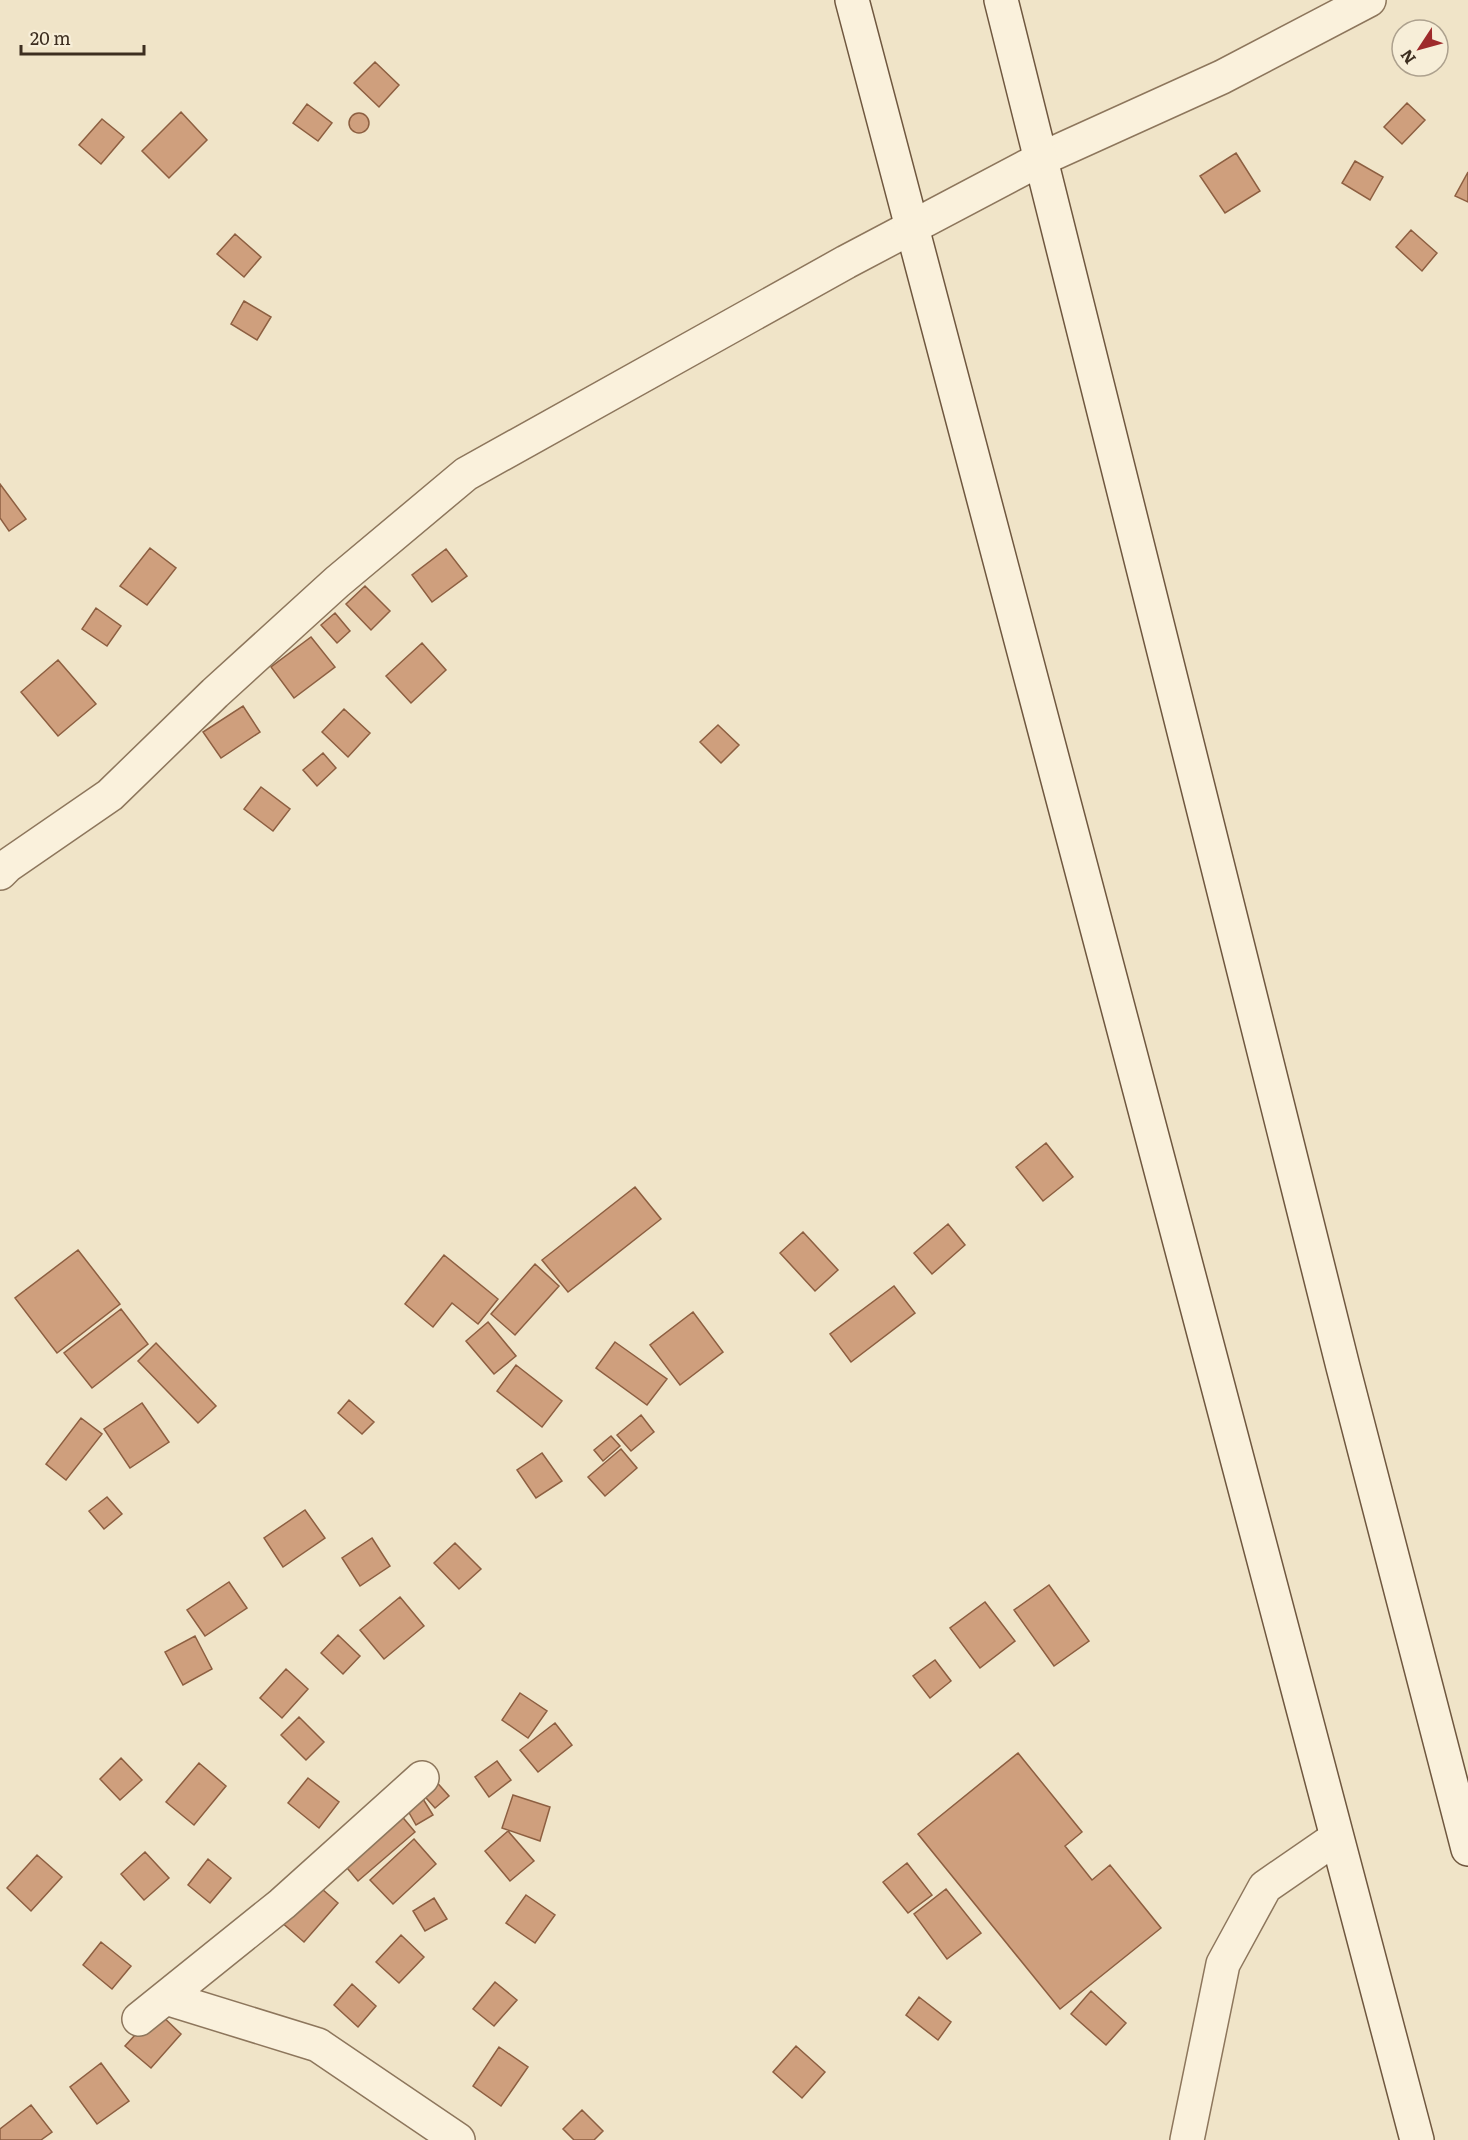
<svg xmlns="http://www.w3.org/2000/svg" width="1468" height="2140" viewBox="0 0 1468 2140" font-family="Literata,serif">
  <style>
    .building { fill: #cf9f7d; stroke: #8d5f41; stroke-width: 1.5 }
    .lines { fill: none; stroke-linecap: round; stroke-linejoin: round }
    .street-casing { stroke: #8d765c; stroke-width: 36 }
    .secondary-casing { stroke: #6f573f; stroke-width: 36 }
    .street { stroke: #faf1dc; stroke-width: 33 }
    .secondary { stroke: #faf1dc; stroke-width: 33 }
  </style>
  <rect width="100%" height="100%" fill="#f0e4c8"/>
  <path class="building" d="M375,62L399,85L379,107L354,83Z
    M1407,103L1425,120L1402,144L1384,127Z
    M307,104L332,123L318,141L293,123Z
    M181,112L207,140L169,178L142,151Z
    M349 123a10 10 0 1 1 20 0a10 10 0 1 1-20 0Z
    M102,119L124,137L101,164L79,145Z
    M1236,153L1260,191L1225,213L1200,176Z
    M1355,161L1383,177L1370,200L1342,183Z
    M1468,172V202L1455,196Z
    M1411,230L1437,253L1422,271L1396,247Z
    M235,234L261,257L244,277L217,254Z
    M244,301L271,317L257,340L231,324Z
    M0,484L26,519L9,531L0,518Z
    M150,548L176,568L147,605L120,586Z
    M446,549L467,576L432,602L412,575Z
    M365,586L390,611L371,630L346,604Z
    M96,608L121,626L107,646L82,629Z
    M335,613L350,631L337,643L321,625Z
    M311,637L335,667L294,698L271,667Z
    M422,643L446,670L411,703L386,676Z
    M58,660L96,704L58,736L21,692Z
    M243,706L260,732L221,758L203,732Z
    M344,709L370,733L348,757L322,732Z
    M718,725L739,745L721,763L700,742Z
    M323,753L336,768L317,786L303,770Z
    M261,787L290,809L273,831L244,809Z
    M1046,1143L1073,1177L1043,1201L1016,1167Z
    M635,1187L661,1219L568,1292L542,1260Z
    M948,1224L965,1245L932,1274L914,1253Z
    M803,1232L838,1270L815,1291L780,1253Z
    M78,1250L120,1304L57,1353L15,1298Z
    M444,1255L498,1299L478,1324L452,1303L433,1327L405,1304Z
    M535,1264L559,1286L515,1335L491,1314Z
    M894,1286L915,1313L851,1362L830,1334Z
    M121,1309L148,1344L92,1388L64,1353Z
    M693,1312L723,1352L680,1385L650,1345Z
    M488,1322L516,1356L494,1374L466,1341Z
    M615,1342L667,1379L647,1405L596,1368Z
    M156,1343L216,1406L198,1423L138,1361Z
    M516,1365L562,1401L542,1427L497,1391Z
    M349,1400L374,1422L362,1434L338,1413Z
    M142,1403L169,1442L130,1468L104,1429Z
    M641,1415L654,1432L631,1451L617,1435Z
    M81,1418L102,1434L66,1480L46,1464Z
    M611,1436L620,1446L603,1461L594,1450Z
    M621,1449L637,1468L605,1496L588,1477Z
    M542,1453L562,1481L536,1498L517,1470Z
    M107,1497L122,1514L104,1529L89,1511Z
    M305,1510L325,1538L283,1567L264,1538Z
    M372,1538L390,1566L360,1586L342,1558Z
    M455,1543L481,1569L459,1589L434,1563Z
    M229,1582L247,1608L205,1636L187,1610Z
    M1049,1585L1089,1641L1054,1666L1014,1610Z
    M400,1597L424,1626L384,1659L360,1630Z
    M985,1602L1015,1641L980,1668L950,1628Z
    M338,1635L360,1656L343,1674L321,1653Z
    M195,1636L212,1669L183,1685L165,1652Z
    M935,1660L951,1681L930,1698L913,1676Z
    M286,1669L308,1689L282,1718L260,1698Z
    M520,1693L547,1711L528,1738L502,1720Z
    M299,1717L324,1742L306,1760L281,1735Z
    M555,1723L572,1745L538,1772L520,1750Z
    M1018,1753L1082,1832L1065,1846L1092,1880L1110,1865L1161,1928L1060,2009L918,1834Z
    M121,1758L142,1780L120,1800L100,1779Z
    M497,1761L511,1780L489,1797L475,1777Z
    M199,1763L226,1786L194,1825L166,1802Z
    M308,1778L339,1802L319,1828L288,1803Z
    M433,1778L449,1796L435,1808L419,1790Z
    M513,1795L550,1807L540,1841L502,1828Z
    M423,1799L433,1815L416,1825L407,1809Z
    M394,1807L415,1832L358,1881L337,1856Z
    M508,1831L534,1861L510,1881L485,1851Z
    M414,1839L436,1864L393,1904L370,1880Z
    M145,1852L169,1878L144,1900L121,1874Z
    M37,1855L62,1877L31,1911L7,1888Z
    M208,1859L231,1878L210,1903L188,1885Z
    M907,1863L932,1895L908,1913L883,1882Z
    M314,1882L338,1903L304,1942L280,1921Z
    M946,1889L981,1933L947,1959L914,1914Z
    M526,1895L555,1915L535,1943L506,1923Z
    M434,1898L447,1919L425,1931L413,1911Z
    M401,1935L424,1957L399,1983L376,1962Z
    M101,1942L131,1966L112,1989L83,1965Z
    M495,1982L517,2000L494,2026L473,2009Z
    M352,1984L376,2006L358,2027L334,2005Z
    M1091,1991L1126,2023L1106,2045L1071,2014Z
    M919,1997L951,2022L938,2040L906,2015Z
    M157,2011L181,2034L151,2068L125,2046Z
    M796,2046L825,2072L802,2098L773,2072Z
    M499,2047L528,2067L501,2106L473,2086Z
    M101,2063L129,2101L97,2124L70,2087Z
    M31,2105L52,2132L41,2140H0V2129Z
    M582,2110L603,2131L594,2140H574L563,2129Z"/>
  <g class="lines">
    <defs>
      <path id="street" d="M0,873L7,866L110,795L215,693L337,582L466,474L846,262L1041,159L1222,77L1369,0
        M166,1998L318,2045L458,2140
        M139,2019L282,1904L422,1778
        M1187,2140L1223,1964L1265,1887L1336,1838"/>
      <path id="secondary" d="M852,0L1417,2140
        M1001,0L1343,1367L1468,1849"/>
    </defs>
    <use href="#street" class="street-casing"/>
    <use href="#secondary" class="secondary-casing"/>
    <use href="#street" class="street"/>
    <use href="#secondary" class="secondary"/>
  </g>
  <g transform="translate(1420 48) rotate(234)"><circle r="28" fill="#f7eed8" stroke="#ada18e" stroke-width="1.5"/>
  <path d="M0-4.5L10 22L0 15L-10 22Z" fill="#9e2a2b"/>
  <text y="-9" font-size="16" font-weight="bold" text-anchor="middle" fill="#3d2e20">N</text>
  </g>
  <path d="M21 45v9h123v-9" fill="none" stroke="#3d2e20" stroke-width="3"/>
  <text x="30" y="45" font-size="18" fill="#3d2e20" stroke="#f7eed8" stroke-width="4.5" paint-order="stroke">20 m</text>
</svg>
